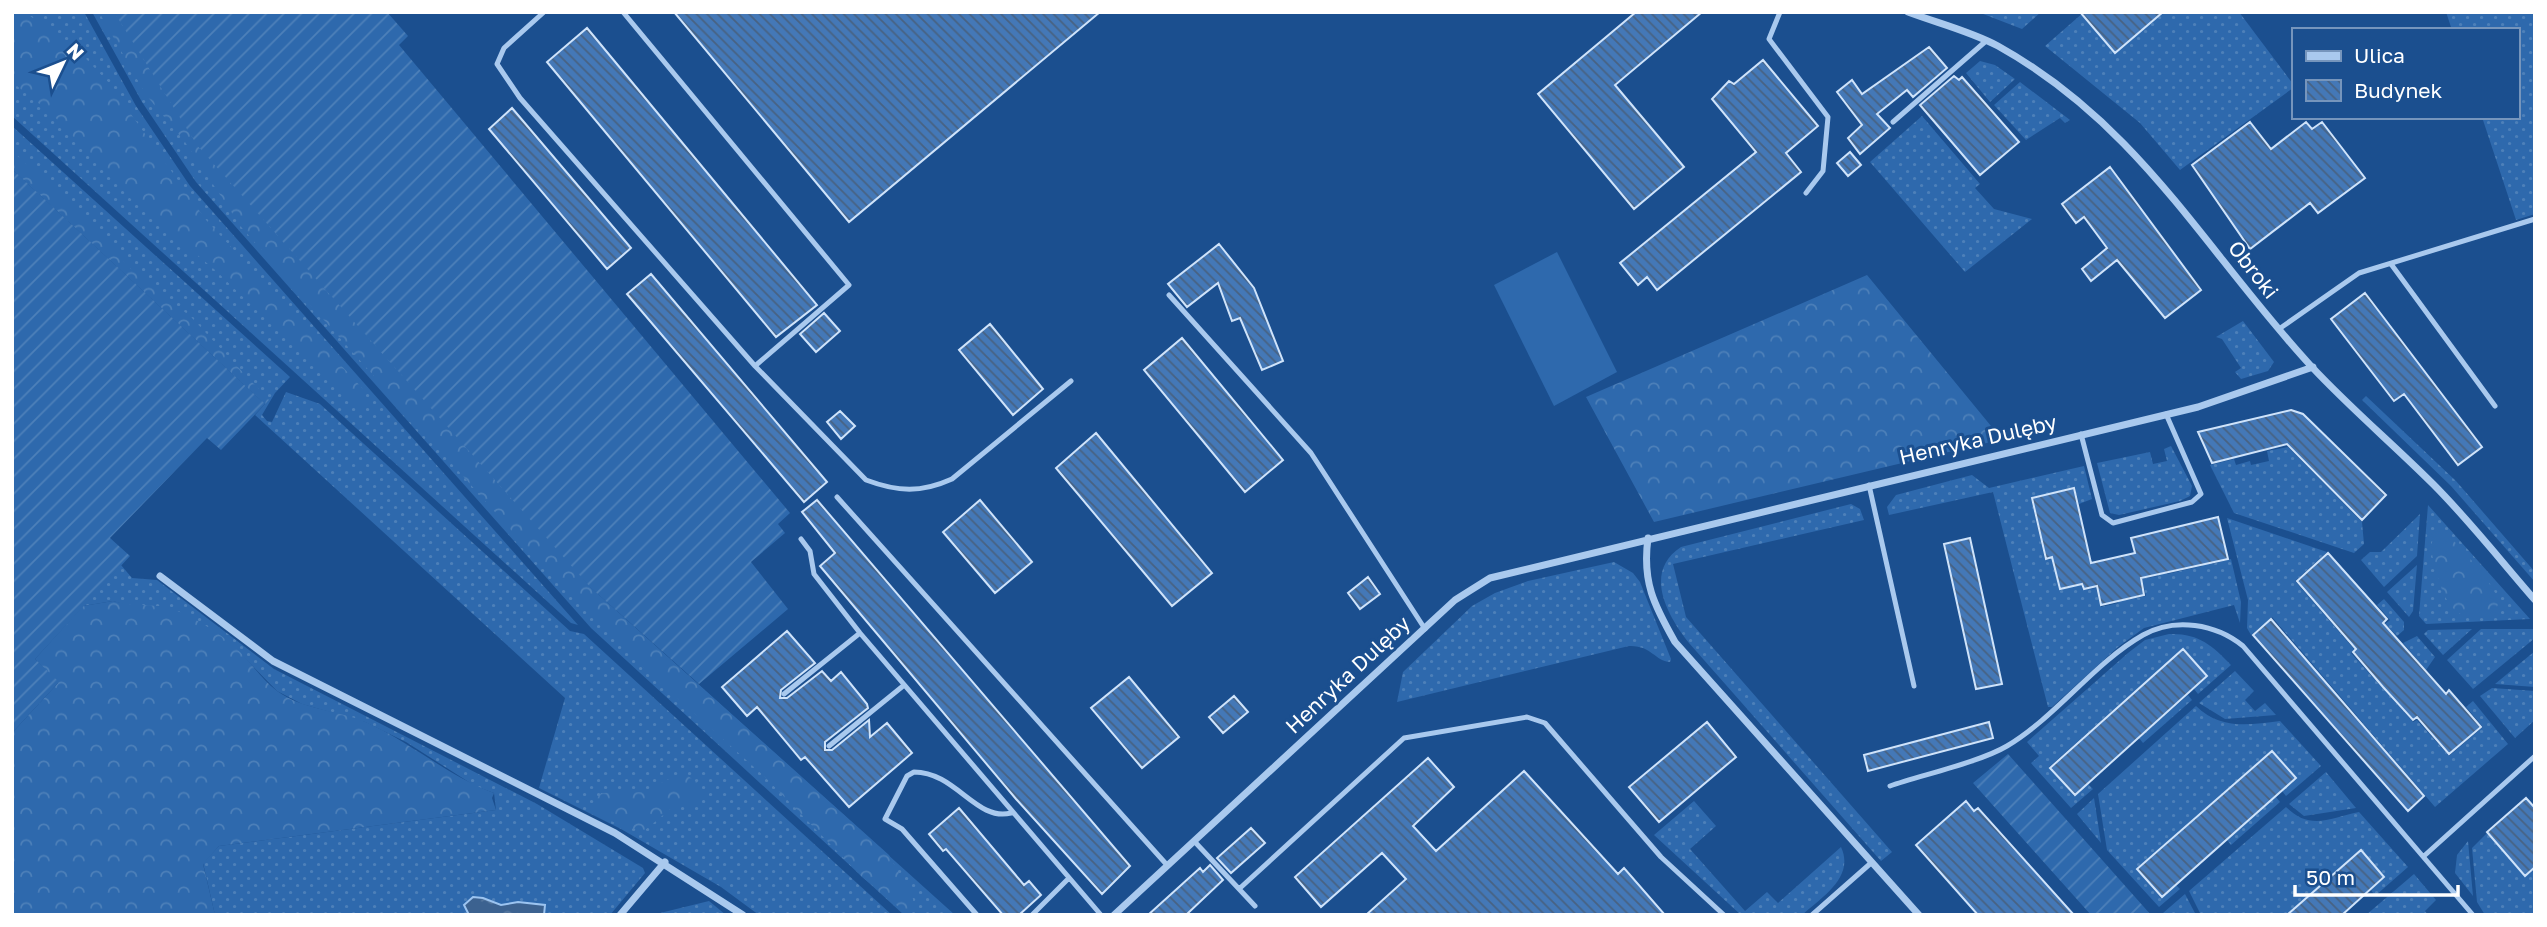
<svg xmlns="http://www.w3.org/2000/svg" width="2547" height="927" viewBox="0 0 2547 927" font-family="'Golos Text',sans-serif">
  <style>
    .grass { fill: url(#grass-dots) }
    .forest { fill: url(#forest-crowns) }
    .garden { fill: url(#garden-furrows) }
    .pitch { fill: #2e69ad }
    .water { fill: url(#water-ripples); stroke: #9cc4f0; stroke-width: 2 }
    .building { fill: url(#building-back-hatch); stroke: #cfe3fa; stroke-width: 2 }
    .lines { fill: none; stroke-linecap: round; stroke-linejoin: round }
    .service { stroke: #a9c9ee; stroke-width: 5 }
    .minor { stroke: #a9c9ee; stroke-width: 7 }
    .labels { text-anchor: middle; stroke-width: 6; stroke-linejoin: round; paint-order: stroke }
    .street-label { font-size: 21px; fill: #fff; stroke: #1b4f8f }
  </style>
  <defs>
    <pattern id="grass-dots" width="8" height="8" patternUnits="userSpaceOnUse" patternTransform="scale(1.75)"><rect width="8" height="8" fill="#2e69ad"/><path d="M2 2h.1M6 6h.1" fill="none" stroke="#4d80b9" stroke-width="1.8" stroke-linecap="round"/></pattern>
    <pattern id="forest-crowns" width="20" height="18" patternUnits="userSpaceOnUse" patternTransform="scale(1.75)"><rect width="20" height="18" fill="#2e69ad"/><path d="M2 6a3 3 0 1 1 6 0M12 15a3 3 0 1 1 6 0" fill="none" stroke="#4d80b9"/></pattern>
    <pattern id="garden-furrows" width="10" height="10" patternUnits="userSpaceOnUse" patternTransform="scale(1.75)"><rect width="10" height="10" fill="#2e69ad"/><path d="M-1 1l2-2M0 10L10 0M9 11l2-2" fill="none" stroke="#4d80b9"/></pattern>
    <pattern id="water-ripples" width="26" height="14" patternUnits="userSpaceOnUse" patternTransform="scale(1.75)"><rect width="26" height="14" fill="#3c6290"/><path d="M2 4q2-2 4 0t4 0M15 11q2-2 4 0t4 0" fill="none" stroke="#597aa1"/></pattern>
    <pattern id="building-back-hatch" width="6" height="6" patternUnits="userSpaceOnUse" patternTransform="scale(1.75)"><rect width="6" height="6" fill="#4478b7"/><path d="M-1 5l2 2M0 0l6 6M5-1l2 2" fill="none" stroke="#486282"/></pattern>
  </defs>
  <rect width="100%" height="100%" fill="#1b4f8f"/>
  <path class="grass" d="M12,12H84L136,106L190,186L578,625L571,623L12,116Z
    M92,12H114L591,588L955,915H904L591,628L196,182L142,102Z
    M1978,12H2041L2022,29Z
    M2084,12H2239L2293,84V88L2180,170L2140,123L2045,46Z
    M2446,12H2535V214L2516,220L2482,117H2517V30H2452Z
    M1980,61L1995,65L2015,79L1990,102L1966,73Z
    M2020,82L2070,120L2065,123L2060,118L2026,140L1994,105Z
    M1922,116L1980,184L1975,188L1994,209L2032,219L1965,272L1870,162Z
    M12,126L290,377L275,393L262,415L267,421L272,422L286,392L320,404L570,631L584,634L892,915H759L721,887L621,829L539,788L565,698L255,415L265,404L12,169Z
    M2243,321L2274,362L2268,371L2241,379L2235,372L2241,368L2222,339L2216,337Z
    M2366,396L2456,481L2535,572V582L2451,486L2362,400Z
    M2171,446L2192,486L2190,496L2180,501L2119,515L2110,513L2097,463L2150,452L2153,464L2167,461L2164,449Z
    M2288,447L2362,522L2364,544L2354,553L2234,513L2210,465L2234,459L2236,465L2250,461L2251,465L2269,461L2267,451Z
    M2084,466L2092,499L2079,504L2075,487L2031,498L2045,560L2052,559L2059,589L2081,585L2083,590L2096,588L2101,607L2118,603L2117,596L2125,594L2127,600L2146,596L2142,579L2158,576L2157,570L2165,568L2167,574L2202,566L2201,559L2210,557L2212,564L2231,559L2241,602L2240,623L2234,605L2144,628L2118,647L2052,707H2048L1993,492L1889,515L1887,507L1896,495L1972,475L1989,488Z
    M1851,504L1860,509L1864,520L1673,564L1686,617L1892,852L1881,861L1689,643C1667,615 1643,572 1681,547Z
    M2428,505L2530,619L2426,624L2419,616Z
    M2420,514L2417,556L2384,587L2361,560L2370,552H2381Z
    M2227,518L2327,552L2295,581L2354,649L2351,653L2413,722L2417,720L2449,756L2483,727L2466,707L2473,701L2508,744L2435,807L2272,617L2251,635L2247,628L2248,600Z
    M1614,562L1633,573L1640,582L1671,659L1670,662C1655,661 1651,645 1629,646L1397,702L1403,672L1472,606L1495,593L1528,581Z
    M121,565L132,578L157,580L274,669L537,804L643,868L645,873L610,915H215L203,863L219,846L496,810L494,793L475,786L406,742L365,722L302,704L277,691L234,647L184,615L157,606H130L113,601L83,606Z
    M2417,565L2413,611L2409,617L2387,592Z
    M2384,599L2404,622V630L2397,636L2385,624L2390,620L2377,605Z
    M2472,629L2443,655L2424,634L2428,630Z
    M2481,629H2535V638L2473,689L2447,660Z
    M2169,634C2198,633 2212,645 2231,665L2198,694L2194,689L2208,676L2183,648L2049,767L2074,796L2088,784L2093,789L2071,808L2031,763L2039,756L2027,742L2128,653L2145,640Z
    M2417,636L2435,657L2426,670L2403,643Z
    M2535,651V687L2495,684Z
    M2235,671L2254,691L2245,700L2255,711L2265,703L2276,715L2225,719L2199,703Z
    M2492,688L2535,691V720L2515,738L2480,696Z
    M2188,695L2192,700L2143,743L2139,738Z
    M2196,706C2221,730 2248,725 2280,721L2321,766L2286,796L2282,791L2296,778L2272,750L2136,869L2161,898L2176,885L2180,889L2159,907L2107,850L2098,794Z
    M2326,772L2356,808L2304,816L2289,804Z
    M2276,797L2280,802L2231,845L2227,840Z
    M2094,798L2101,843L2077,814Z
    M1694,801L1716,826L1690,849L1745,911L1767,892L1778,903L1841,847C1855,877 1822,897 1802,915H1741L1654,835Z
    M2286,807C2310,831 2330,818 2359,812L2408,867L2375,896L2371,890L2385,877L2361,849L2286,915H2201L2189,891Z
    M2487,833L2525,877L2535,869V915H2485L2477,902L2472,848Z
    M2468,841L2473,896L2455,873L2457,855Z
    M2414,874L2436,900L2425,911L2428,915H2366Z
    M2185,894L2196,915H2165L2163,913Z
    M709,901L726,915H652Z"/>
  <path class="forest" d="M12,12H24L73,45L109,83L206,220L364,390L366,400L362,405L351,401L215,270L130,198L52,114L12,82Z
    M99,12H114L197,145L591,588L889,855L913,899L914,908L909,912L901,909L862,877L765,777L634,659L535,557L242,228L185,142L146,95Z
    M12,151L75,208L130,268L191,317L269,400L265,404L12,169Z
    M1867,275L1991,426L1995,441L1654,522L1586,397Z
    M2443,532C2455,538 2496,588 2499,601L2494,615C2453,628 2442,596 2435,566C2432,554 2428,545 2436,534Z
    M113,601C133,607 153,603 172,609C192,616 220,633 236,648C250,661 261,679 277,691C303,710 339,710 368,723C411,743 450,777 494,793L492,798L496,810L219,846L203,864L215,915H12V733L58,683L35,659L83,606Z
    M688,776L702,786L701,799L693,805L673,807L645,830C628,830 601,819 591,806L601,793L643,792L671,778Z"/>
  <path class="garden" d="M114,12H387L408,36L399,45L790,513L778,524L785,533L751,562L788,609L699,684L591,588L197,145Z
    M12,169L265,404L221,450L207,438L110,538L130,556L35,659L59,682L12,733Z
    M2008,754L2151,915H2091L1973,783Z"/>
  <path class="pitch" d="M1557,252L1617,372L1554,406L1494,285Z"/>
  <path class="water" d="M473,897L483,898L501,905L518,902L545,905L544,915H469L464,905Z"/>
  <path class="building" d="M674,12H1100L849,222Z
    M1636,12H1702L1615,85L1684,167L1634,209L1538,94Z
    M2080,12H2163L2115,53Z
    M587,28L817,305L776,337L547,62Z
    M1929,47L1947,68L1913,97L1907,90L1877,114L1890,128L1860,154L1848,138L1862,125L1837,92L1852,80L1862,94Z
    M1763,60L1818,126L1786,153L1801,172L1657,290L1647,277L1638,285L1620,263L1756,152L1712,99L1729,81L1734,84Z
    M1954,76L1959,80L1962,77L2019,142L1980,175L1920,105Z
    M512,108L631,248L607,269L489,129Z
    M2250,122L2271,149L2306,122L2312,129L2322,122L2365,178L2318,213L2310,203L2250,249L2192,165Z
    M1850,152L1861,165L1848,176L1837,163Z
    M2110,167L2201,290L2165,318L2117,260L2091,281L2082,269L2107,248L2084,217L2076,223L2062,204Z
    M1219,244L1254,288L1283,361L1262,370L1240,318L1232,321L1218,283L1187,307L1168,284Z
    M651,274L827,482L804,502L627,294Z
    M2365,293L2482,447L2458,465L2404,394L2394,401L2331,319Z
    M824,313L840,331L816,352L800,334Z
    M990,324L1043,389L1013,415L959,350Z
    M1182,338L1283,460L1245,492L1144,370Z
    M2291,410L2303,414L2386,495L2362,520L2287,444L2212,463L2198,432Z
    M840,411L855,426L841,439L827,422Z
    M1096,433L1212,573L1172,606L1056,468Z
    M2074,488L2091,563L2135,553L2131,538L2218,517L2228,559L2141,578L2144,595L2101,605L2097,586L2084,589L2082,584L2060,589L2052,557L2046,559L2032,498Z
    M817,500L1130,866L1102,894L1016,799L820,566L835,553L802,512Z
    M980,500L1032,562L995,593L943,532Z
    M1970,538L2002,684L1976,689L1944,544Z
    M2328,553L2387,619L2383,623L2446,694L2449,690L2481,727L2449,754L2417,717L2413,720L2383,687L2353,652L2356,649L2297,581Z
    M1368,577L1380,594L1360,609L1348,593Z
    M2271,619L2424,796L2408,811L2253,635Z
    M787,631L815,663L781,690L780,698H787L822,671L831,681L841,672L867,704L868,708L825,742V750H832L869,720L870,737L887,723L912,753L849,807L805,757L801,760L757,707L747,716L722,687Z
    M2183,649L2207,676L2075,795L2050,768Z
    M1129,677L1179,737L1142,768L1091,708Z
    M1234,696L1248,712L1223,733L1209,717Z
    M1707,722L1736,757L1659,822L1629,787Z
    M1989,722L1993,738L1868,771L1864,755Z
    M2272,751L2296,778L2162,897L2137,869Z
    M1428,758L1454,787L1413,826L1436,851L1524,771L1618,874L1624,868L1665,915H1366L1406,879L1382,853L1321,907L1295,877Z
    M2526,798L2535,808V867L2525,876L2487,832Z
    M1966,801L1974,811L1978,808L2074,915H1978L1916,845Z
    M959,808L1024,885L1029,881L1041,895L1019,915H1003L946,849L943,851L929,834Z
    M1251,828L1265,843L1231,873L1217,858Z
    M2361,850L2384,877L2342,915H2287Z
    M1210,865L1223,880L1186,915H1148L1200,868L1203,872Z"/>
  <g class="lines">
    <path class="service" d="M544,12L504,48L497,64L520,98L755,366L866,480C898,492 921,493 952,479L1071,381
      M623,12L849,285L755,366
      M1780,12L1769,39L1828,117L1823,171L1806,193
      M1893,122L1986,41
      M2391,264L2495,406
      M1169,295L1311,453L1425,629
      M2279,329L2359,273L2535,219
      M2081,434L2102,515L2113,523L2192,502L2201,494L2166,414
      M1869,485L1914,686
      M837,497L1167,865
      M801,539L810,551L814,574L860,633L1101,915
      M784,694L860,633
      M829,746L903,686
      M1890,786C1922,775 1980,762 2007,746C2057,716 2094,663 2143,635C2175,617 2216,624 2243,646L2473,915
      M1194,841L1255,906
      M2424,856L2535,756
      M1239,889L1404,738L1527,717L1545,723L1661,857L1724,915
      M977,915L902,829L885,819L907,776L914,772C956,772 976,822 1011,813
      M1032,915L1068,879
      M1812,915L1871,863"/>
    <path class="minor" d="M1908,12C1937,23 1970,31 1998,46C2140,125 2205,251 2311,366C2349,407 2393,444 2433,484C2469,520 2501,561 2535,600
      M1648,538C1642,582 1654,605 1675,642L1919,915
      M160,576L273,661L615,833L743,915
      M620,915L665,862
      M1114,915L1455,600L1490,578L2198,407L2313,367"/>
  </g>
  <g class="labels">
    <g class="street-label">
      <text transform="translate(2253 270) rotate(52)" y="7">Obroki</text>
      <text transform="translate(1978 440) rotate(-13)" y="7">Henryka Dulęby</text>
      <text transform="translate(1348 675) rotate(-43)" y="7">Henryka Dulęby</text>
    </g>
  </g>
  <rect width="2547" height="927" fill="none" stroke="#ffffff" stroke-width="28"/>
  <rect x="2292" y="28" width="228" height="91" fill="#1b4f8f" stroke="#7695bc" stroke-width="2"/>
  <rect x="2306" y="51" width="35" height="10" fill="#a9c9ee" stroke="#7695bc" stroke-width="2"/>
  <text x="2354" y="63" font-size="21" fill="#ffffff">Ulica</text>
  <rect x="2306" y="80" width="35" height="21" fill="url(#building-back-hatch)" stroke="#7695bc" stroke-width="2"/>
  <text x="2354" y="98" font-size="21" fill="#ffffff">Budynek</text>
  <g transform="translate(63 63) rotate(47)" stroke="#1b4f8f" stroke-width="5" paint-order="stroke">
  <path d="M0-5L12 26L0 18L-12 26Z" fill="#ffffff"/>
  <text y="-10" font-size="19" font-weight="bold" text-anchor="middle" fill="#ffffff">N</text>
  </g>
  <path d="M2295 885v10h163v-10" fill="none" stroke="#ffffff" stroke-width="3.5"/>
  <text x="2306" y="885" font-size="21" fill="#ffffff" stroke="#1b4f8f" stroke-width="5" paint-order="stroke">50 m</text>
</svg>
